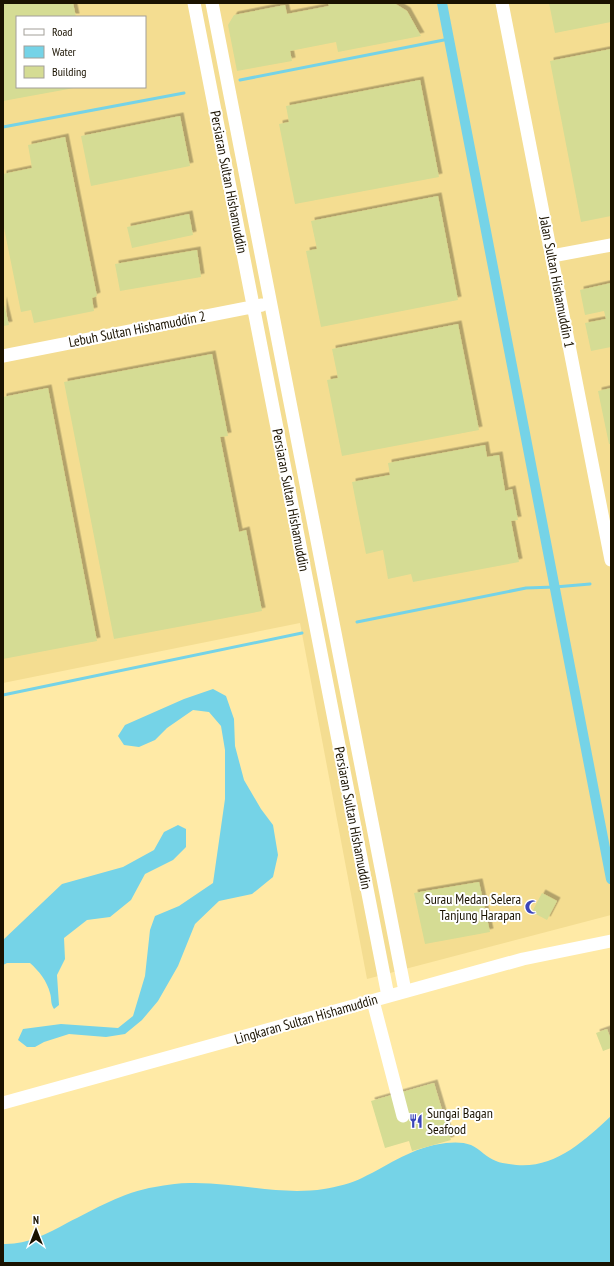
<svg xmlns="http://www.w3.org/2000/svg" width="614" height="1266" viewBox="0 0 614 1266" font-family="'PT Sans Narrow',sans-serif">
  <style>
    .built { fill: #f4dd91; fill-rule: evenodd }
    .water { fill: #75d3e7 }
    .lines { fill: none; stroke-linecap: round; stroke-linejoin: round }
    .stream { stroke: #75d3e7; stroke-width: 3 }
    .canal { stroke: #75d3e7; stroke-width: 10 }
    .building { fill: #d5dc94; filter: url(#shadow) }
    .minor { stroke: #fff; stroke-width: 13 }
    .labels { text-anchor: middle; stroke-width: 4; stroke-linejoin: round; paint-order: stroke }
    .street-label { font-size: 14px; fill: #1a1200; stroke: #fff }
    .poi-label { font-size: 14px; fill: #1a1200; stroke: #fff; text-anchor: end }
  </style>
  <defs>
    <filter id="shadow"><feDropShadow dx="3.5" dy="-3.5" stdDeviation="0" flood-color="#0004"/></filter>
  </defs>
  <rect width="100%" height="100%" fill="#ffeaa6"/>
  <path class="built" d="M3,3H611V915L367,979L300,623L3,683ZM17,17H145V87H17Z"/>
  <path class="water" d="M213,689L226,696L234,719L235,746L244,780L261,809L273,825L278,855L273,877L252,894L219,901L195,924L178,966L158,1001L142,1020L125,1034L106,1037L69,1034L44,1042L35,1047H27L18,1040L23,1029L61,1024L118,1028L133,1016L145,976L150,930L155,916L179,906L213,883L225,799V750L221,726L209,712L193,710L167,728L155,740L139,747L124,745L118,736L125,725L184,699Z
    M178,825L186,829V847L173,860L145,874L131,900L110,917L87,920L64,938L65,959L57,975L59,1005L54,1009C50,1003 52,999 50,993C47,981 39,971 30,963H7L3,965V940L62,884L123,867L154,850L164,832Z
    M611,1116V1263H3V1244C26,1245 47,1234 67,1223C95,1209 123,1192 155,1187C166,1185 179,1183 190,1183C236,1182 279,1196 324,1189C335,1187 353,1183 362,1178C391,1164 412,1147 446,1143C454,1142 464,1142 471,1145C480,1149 487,1158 496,1161C500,1163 505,1163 509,1164C551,1172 582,1143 611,1116Z"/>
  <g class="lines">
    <path class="stream" d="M240,80L449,39
      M3,127L184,93
      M357,622L526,588L555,587L590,584
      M3,695L302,633"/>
    <path class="canal" d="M442,3L611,879"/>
  </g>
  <path class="building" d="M3,3H73L76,17H17V87L74,88L3,101Z
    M328,3H394L407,11L421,36L338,52L336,42L290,51L292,61L237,71L228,25L234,15L285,5L287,14L329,6Z
    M549,3H611V22L555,33Z
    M611,49V216L581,222L550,61Z
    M420,80L439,177L295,204L279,124L289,122L286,106Z
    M180,116L190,166L91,186L81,136Z
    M65,137L97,296L92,298L94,311L34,323L31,310L21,312L3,223V174L32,168L28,145Z
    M438,196L458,300L321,327L306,251L317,249L311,221Z
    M189,214L193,235L132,248L127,227Z
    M197,250L201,277L120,291L115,264Z
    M611,283V347L591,351L585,323L606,319L604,311L585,315L580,290Z
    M3,300L9,325L3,326Z
    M458,324L479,430L342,456L327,380L338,378L332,349Z
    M212,354L228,436L220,437L239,532L246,530L262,611L114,639L64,382Z
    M48,388L97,641L3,659V397Z
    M611,388V444H609L598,391Z
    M485,445L487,457L499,455L505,491L512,489L518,520L511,521L519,562L413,582L411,574L388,579L383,550L366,554L352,482L390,475L388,463Z
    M479,882L490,932L425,944L414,893Z
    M542,893L557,901L547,920L532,912Z
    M607,1029L611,1040V1048L603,1051L596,1033Z
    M434,1083L451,1140L412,1151L409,1141L385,1148L371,1101Z"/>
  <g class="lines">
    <path class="minor" d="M194,3L388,996
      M212,3L405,991
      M502,3L611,560
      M552,256L611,245
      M3,356L262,305
      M373,1001L403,1116
      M3,1103L523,959L611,941"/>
  </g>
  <defs>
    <symbol id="mosque-bare" viewBox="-9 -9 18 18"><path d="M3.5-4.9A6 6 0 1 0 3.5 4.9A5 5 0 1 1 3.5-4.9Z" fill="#3b45b9" stroke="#fff" stroke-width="2.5" paint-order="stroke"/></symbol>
    <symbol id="restaurant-bare" viewBox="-9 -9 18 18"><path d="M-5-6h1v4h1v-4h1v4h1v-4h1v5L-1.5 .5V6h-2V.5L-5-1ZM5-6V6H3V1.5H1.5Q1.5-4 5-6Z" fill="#3b45b9" stroke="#fff" stroke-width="2.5" paint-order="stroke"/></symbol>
  </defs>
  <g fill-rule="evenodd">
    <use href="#mosque-bare" x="522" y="897" width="20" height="20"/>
    <use href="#restaurant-bare" x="406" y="1111" width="20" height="20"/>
  </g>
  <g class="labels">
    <g class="street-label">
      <text transform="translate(229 182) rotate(79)" y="5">Persiaran Sultan Hishamuddin</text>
      <text transform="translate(557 282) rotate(79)" y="5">Jalan Sultan Hishamuddin 1</text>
      <text transform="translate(137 329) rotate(-11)" y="5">Lebuh Sultan Hishamuddin 2</text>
      <text transform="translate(291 500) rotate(79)" y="5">Persiaran Sultan Hishamuddin</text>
      <text transform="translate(353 818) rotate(79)" y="5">Persiaran Sultan Hishamuddin</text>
      <text transform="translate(306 1019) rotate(-16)" y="5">Lingkaran Sultan Hishamuddin</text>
    </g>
    <g class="poi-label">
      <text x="521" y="904">Surau Medan Selera<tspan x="521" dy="16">Tanjung Harapan</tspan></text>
      <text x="427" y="1118" text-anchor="start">Sungai Bagan<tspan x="427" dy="16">Seafood</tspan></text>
    </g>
  </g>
  <rect width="614" height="1266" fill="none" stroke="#1a1200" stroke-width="8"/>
  <rect x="16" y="16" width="130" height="72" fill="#ffffff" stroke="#a3a099"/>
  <rect x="24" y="29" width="20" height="6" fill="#ffffff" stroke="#a3a099"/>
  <text x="52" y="36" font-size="12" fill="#1a1200">Road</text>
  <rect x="24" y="46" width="20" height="12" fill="#75d3e7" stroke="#a3a099"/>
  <text x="52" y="56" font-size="12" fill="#1a1200">Water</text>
  <rect x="24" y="66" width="20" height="12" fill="#d5dc94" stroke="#a3a099"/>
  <text x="52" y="76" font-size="12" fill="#1a1200">Building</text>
  <g transform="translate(36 1230)" stroke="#ffffff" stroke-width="3" paint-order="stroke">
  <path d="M0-3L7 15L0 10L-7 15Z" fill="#1a1200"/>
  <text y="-6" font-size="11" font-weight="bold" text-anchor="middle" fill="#1a1200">N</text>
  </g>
</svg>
